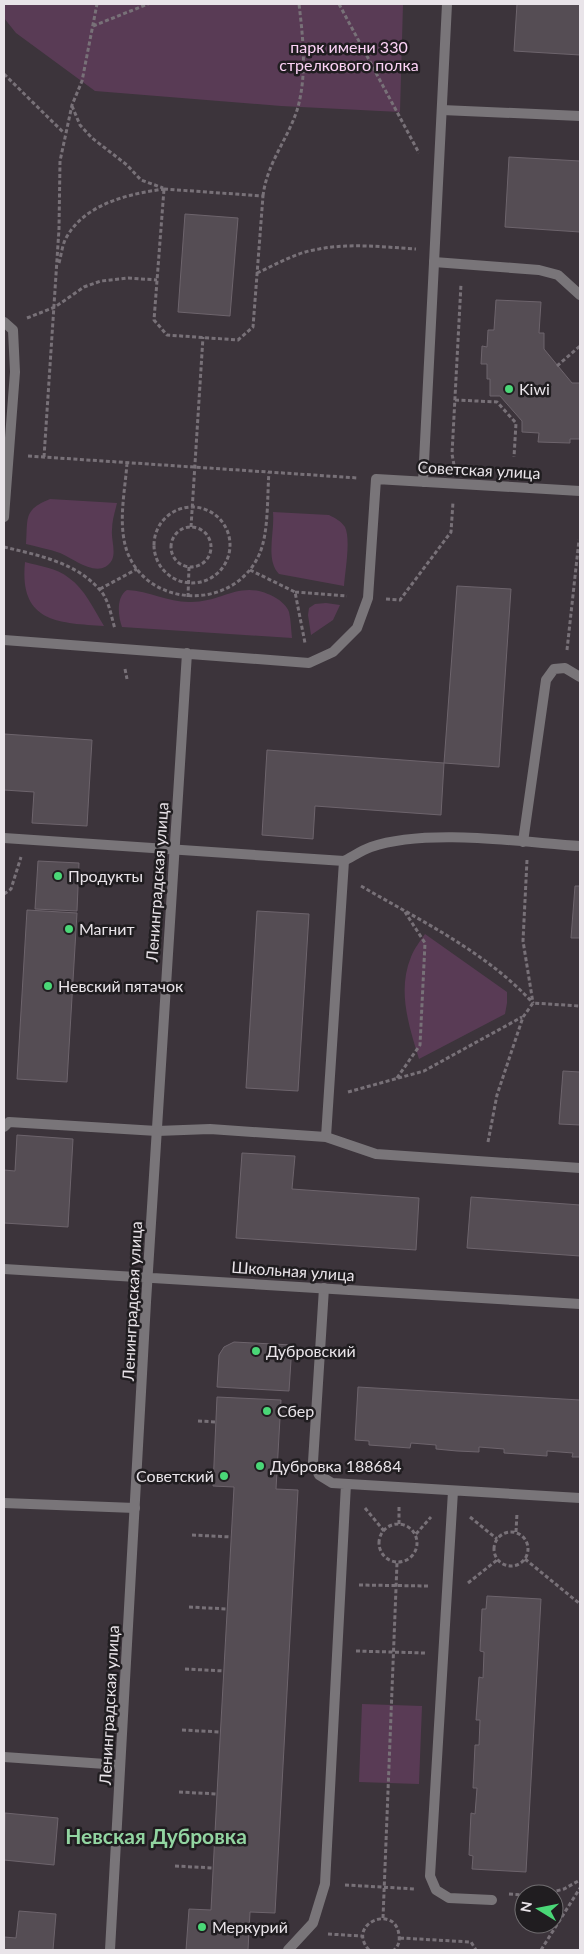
<svg xmlns="http://www.w3.org/2000/svg" width="584" height="1954" viewBox="0 0 584 1954" font-family="Lato,sans-serif">
  <style>
    .green { fill: #593b55 }
    .building { fill: #554d54; stroke: #6d646c }
    .lines { fill: none; stroke-linecap: round; stroke-linejoin: round }
    .path { stroke: #787178; stroke-width: 3; stroke-dasharray: 4 2.5; stroke-linecap: butt }
    .lane { stroke: #797579; stroke-width: 10 }
    .street { stroke: #797579; stroke-width: 10 }
    .poi-dot { fill: #4ad777; stroke: #201d20; stroke-width: 2 }
    .labels { text-anchor: middle; stroke-width: 5; stroke-linejoin: round; paint-order: stroke }
    .park-label { font-size: 16px; fill: #fbd2f5; stroke: #201d20 }
    .poi-label { font-size: 16px; fill: #e9e4e9; stroke: #201d20; text-anchor: start }
    .street-label { font-size: 16px; fill: #e9e4e9; stroke: #201d20 }
    .district-label { font-size: 21px; font-weight: bold; fill: #92d5a1; stroke: #201d20 }
  </style>
  <rect width="100%" height="100%" fill="#3c343b"/>
  <path class="green" d="M4,4H403L400,112L281,106L95,91L16,33L4,18Z
    M50,499L117,503C115,512 112,520 112,530C111,539 116,551 112,560C100,581 73,558 60,553C49,549 37,547 26,544C28,518 23,510 50,499Z
    M273,512L329,515C335,518 341,521 345,527C351,540 345,571 344,586L279,574C265,560 275,532 273,512Z
    M25,562C39,566 57,568 69,578C85,589 94,610 104,626C57,623 19,622 25,562Z
    M127,590C150,591 170,603 191,602C225,602 241,578 276,598C281,601 287,606 289,612C291,620 291,630 292,638L122,627C118,616 116,597 127,590Z
    M326,603L340,605L333,620L311,635L308,615L309,608L315,604Z
    M425,934L507,992V1003L505,1014L419,1059C409,1026 397,991 411,957C414,949 420,941 425,934Z
    M362,1704L422,1706L419,1784L359,1782Z"/>
  <path class="building" d="M517,4H580V55L514,51Z
    M509,157L580,161V232L505,227Z
    M185,214L238,218L230,316L178,312Z
    M496,300L541,302L539,333H544V349L572,383H580V439H570V443L538,442L539,433L522,432V421L500,396H490V379H487V364H481L482,346L487,347L488,330H494Z
    M457,586L511,589L499,767L444,763Z
    M4,734L92,740L87,826L32,823L34,792L4,790Z
    M267,750L444,763L441,815L315,806L313,839L262,835Z
    M38,861L79,863L77,911L35,909Z
    M575,886H580V938H571Z
    M27,910L77,913L67,1082L17,1079Z
    M257,911L309,914L298,1091L246,1088Z
    M563,1071L580,1072V1125L559,1124Z
    M17,1135L73,1139L68,1227L4,1223V1170L15,1171Z
    M242,1153L295,1156L292,1189L419,1198L416,1250L236,1238Z
    M471,1197L580,1205V1256L467,1248Z
    M234,1342L292,1345L289,1391L217,1387L219,1355L224,1347Z
    M358,1387L580,1400V1457H572L573,1453L547,1451V1456L504,1453V1449L479,1447V1452L457,1451L436,1449V1445L411,1443L410,1448L369,1445V1441L355,1440Z
    M217,1397L281,1400L276,1489L298,1490L275,1913L250,1912L248,1950H186L189,1909L211,1910L217,1794L234,1487L213,1486Z
    M487,1596L541,1599L526,1872L472,1869L473,1856L469,1855L471,1813L475,1814L477,1788H473L475,1745H479L480,1720H476L479,1677L483,1678L484,1652L480,1651L482,1609H486Z
    M5,1813L58,1818L54,1865L4,1860Z
    M19,1911L56,1914L53,1950H4V1937L16,1938Z"/>
  <g class="lines">
    <path class="path" d="M339,4L419,153
      M93,26L148,4
      M4,74L64,133
      M72,106L80,125L92,138L127,165L141,180L163,188
      M164,189L263,196L253,327L238,340L167,335L154,320Z
      M263,196C267,162 289,138 298,107C307,73 303,38 299,4
      M59,263C61,256 62,247 65,240C83,204 128,194 164,189
      M257,273C277,264 297,252 319,249C351,243 383,247 416,249
      M27,318L55,307L84,287L101,281L128,278L157,280
      M557,366L580,346
      M455,400L497,402L516,423L514,457
      M28,456L358,478
      M44,457L59,229L60,161L72,105L82,81L97,4
      M127,463C125,492 117,526 128,554C151,609 234,610 259,555C269,533 267,497 269,472
      M454,465L452,454L461,284
      M154 545a38 38 0 1 1 76 0a38 38 0 1 1-76 0Z
      M191,527L203,337
      M171 547a20 20 0 1 1 40 0a20 20 0 1 1-40 0Z
      M4,547C37,555 75,562 99,589C109,599 111,616 115,629
      M250,570L295,592L305,643
      M100,589L137,569
      M295,592L347,596
      M188,597L189,567
      M386,599L400,600L451,532L453,502
      M567,650L579,540
      M125,669L127,679
      M527,860L523,941L533,1003
      M361,886C421,921 486,952 533,1003
      M4,894L11,889L21,857
      M397,1078L420,1045L425,943L405,912
      M348,1092L424,1071L522,1017
      M488,1142L497,1095L523,1017L533,1003L580,1006
      M198,1421L216,1422
      M196,1474L213,1475
      M365,1508L384,1531
      M470,1517L497,1539
      M379 1543a19 19 0 1 1 38 0a19 19 0 1 1-38 0Z
      M399,1524V1507
      M516,1532L517,1513
      M494 1549a17 17 0 1 1 34 0a17 17 0 1 1-34 0Z
      M416,1534L431,1517
      M192,1535L231,1537
      M525,1559L580,1604
      M468,1583L497,1560
      M359,1585L428,1586
      M189,1607L227,1609
      M356,1651L425,1653
      M185,1669L224,1671
      M182,1730L220,1732
      M179,1792L217,1794
      M175,1866L213,1868
      M345,1885L416,1889
      M509,1894L524,1895
      M544,1894L564,1889L580,1880
      M383,1918L397,1563
      M328,1934L362,1936
      M400,1938L471,1942L476,1950
      M369,1950C345,1923 397,1903 399,1936C400,1941 398,1947 394,1950
      M541,1950L580,1888"/>
    <path class="lane" d="M442,110L580,116
      M434,262L539,270L558,275L580,295
      M4,322L13,330L15,372L4,517
      M4,838L344,861C352,857 362,850 371,847C427,828 520,842 580,846
      M523,842L546,680L554,669L565,668L580,677
      M344,861L326,1137L376,1154L580,1168
      M4,1127L9,1122L157,1131L210,1129L326,1137
      M324,1288L313,1462L319,1475L332,1483L580,1498
      M453,1491L430,1876L436,1890L449,1898L492,1900
      M4,1503L135,1508
      M288,1950L313,1923L325,1884L346,1484"/>
    <path class="street" d="M423,482L447,4
      M4,640L309,663L333,652L357,628L368,598L376,479L580,491
      M4,1269L580,1304
      M4,1757L120,1765
      M110,1950L146,1302L187,653"/>
  </g>
  <g class="poi-dot">
    <circle cx="509" cy="389" r="5"/>
    <circle cx="58" cy="876" r="5"/>
    <circle cx="69" cy="929" r="5"/>
    <circle cx="48" cy="986" r="5"/>
    <circle cx="256" cy="1351" r="5"/>
    <circle cx="267" cy="1411" r="5"/>
    <circle cx="260" cy="1466" r="5"/>
    <circle cx="224" cy="1476" r="5"/>
    <circle cx="202" cy="1927" r="5"/>
  </g>
  <g class="labels">
    <g class="park-label">
      <text x="349" y="53">парк имени 330<tspan x="349" dy="18">стрелкового полка</tspan></text>
    </g>
    <g class="poi-label">
      <text x="519" y="395">Kiwi</text>
      <text x="68" y="882">Продукты</text>
      <text x="79" y="935">Магнит</text>
      <text x="58" y="992">Невский пятачок</text>
      <text x="266" y="1357">Дубровский</text>
      <text x="277" y="1417">Сбер</text>
      <text x="270" y="1472">Дубровка 188684</text>
      <text x="214" y="1482" text-anchor="end">Советский</text>
      <text x="212" y="1933">Меркурий</text>
    </g>
    <g class="street-label">
      <text transform="translate(479 470) rotate(3)" y="6">Советская улица</text>
      <text transform="translate(157 882) rotate(-86)" y="6">Ленинградская улица</text>
      <text transform="translate(293 1271) rotate(4)" y="6">Школьная улица</text>
      <text transform="translate(132 1301) rotate(-87)" y="6">Ленинградская улица</text>
      <text transform="translate(109 1705) rotate(-87)" y="6">Ленинградская улица</text>
    </g>
    <g class="district-label">
      <text x="156" y="1844">Невская Дубровка</text>
    </g>
  </g>
  <rect width="584" height="1954" fill="none" stroke="#e9e4e9" stroke-width="10"/>
  <g transform="translate(539 1909) rotate(280)"><circle r="24" fill="#201d20" stroke="#706d70"/>
  <path d="M0-4L9 19L0 12L-9 19Z" fill="#4ad777"/>
  <text y="-8" font-size="14" font-weight="bold" text-anchor="middle" fill="#e9e4e9">N</text>
  </g>
</svg>
